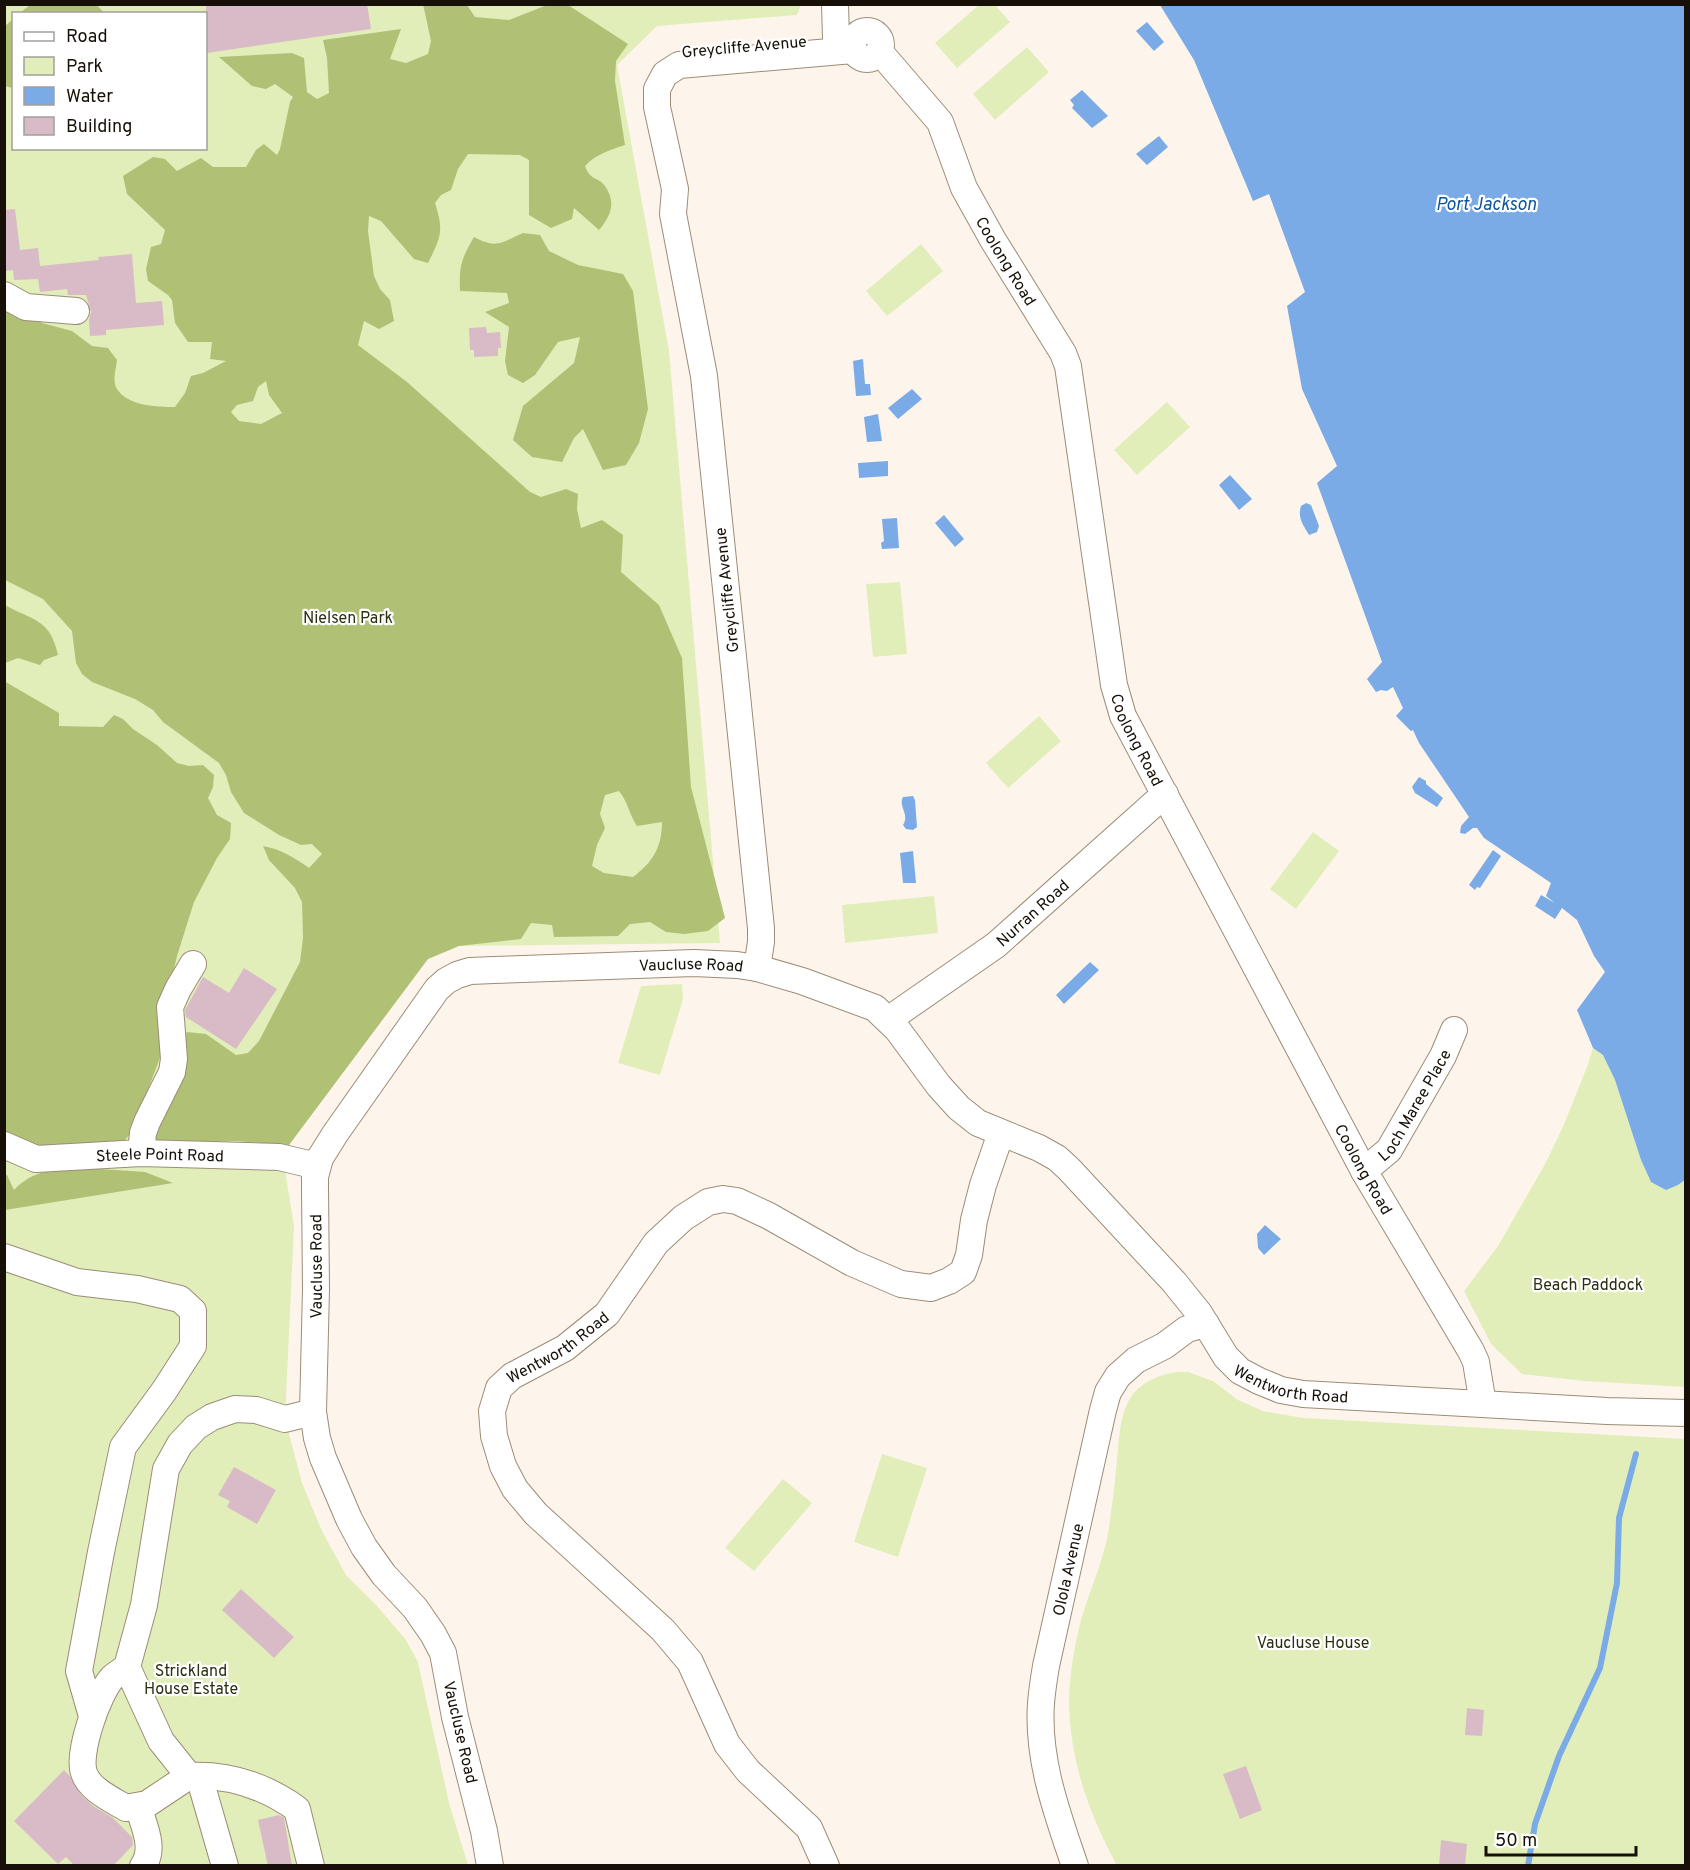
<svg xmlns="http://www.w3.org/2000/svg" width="1690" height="1870" viewBox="0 0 1690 1870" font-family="Overpass,sans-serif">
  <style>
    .green { fill: #e1eeba; fill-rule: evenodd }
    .forest { fill: #b0c175; fill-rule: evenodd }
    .water { fill: #7aabe7 }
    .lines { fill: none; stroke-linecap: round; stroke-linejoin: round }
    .stream { stroke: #7aabe7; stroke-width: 6 }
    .building { fill: #d8bbc7 }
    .minor-casing { stroke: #9c8c77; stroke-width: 28 }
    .minor { stroke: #fff; stroke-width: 26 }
    .labels { text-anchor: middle; stroke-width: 4.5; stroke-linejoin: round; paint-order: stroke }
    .street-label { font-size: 16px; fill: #161008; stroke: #fff }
    .park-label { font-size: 16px; fill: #29300f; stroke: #fff }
    .water-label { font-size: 18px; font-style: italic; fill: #0d539a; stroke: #fff }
  </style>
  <rect width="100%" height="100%" fill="#fdf5ec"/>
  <path class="green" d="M5,5H801L797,15L657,26L617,65L669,351L720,943L459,946L426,960L289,1145L285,1170L294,1226L285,1419L302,1483L322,1531L346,1575L377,1606L406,1640L418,1662L449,1803L468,1865L5,1866ZM14,14H206V148H14Z
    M979,5H995L1010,22L957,68L935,43Z
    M1027,47L1049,72L995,120L973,94Z
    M921,244L943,271L887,316L866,291Z
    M1167,402L1190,427L1137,475L1114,450Z
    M900,582L907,654L873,657L866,584Z
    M1039,716L1061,741L1008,788L986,763Z
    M1313,832L1339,851L1296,909L1270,889Z
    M934,896L938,933L845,943L842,905Z
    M682,984L683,999L660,1075L618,1063L641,986Z
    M1593,1048L1603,1055L1615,1080L1641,1160L1651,1182L1678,1185L1685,1179V1387L1584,1381L1522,1374L1491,1344L1464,1291L1498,1246L1544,1166L1563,1127L1587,1067Z
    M1176,1372H1188L1213,1381L1238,1400L1263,1411L1303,1418L1685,1439V1865L1117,1866C1089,1813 1071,1765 1069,1705C1069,1677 1074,1647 1081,1620C1090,1589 1104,1560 1109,1528C1112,1505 1115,1483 1117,1460C1119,1441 1119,1420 1128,1402C1137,1384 1157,1375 1176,1372Z
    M882,1454L927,1468L898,1557L854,1542Z
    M783,1479L812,1503L754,1571L725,1548Z"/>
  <path class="forest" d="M31,4L97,5L104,13H20Z
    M423,4L467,5L475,17L509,20L547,5H568L628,44L616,61L615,81L625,145C610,150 596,154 585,166C591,182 598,176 605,186C617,203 610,217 599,230L574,208L572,219L551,228L529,215V160L520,155L468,154L458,169L451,190L441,195L435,203C444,231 441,237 428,263L414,259L381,221L369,216L368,231L374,276L380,289L390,300L394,321L379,329L364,321L358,345L407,382L530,492L541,497L566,489L578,494L577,509L581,528L602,520L623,535L621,572L659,605L682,658L691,787L725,918L708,931L684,934L666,932L650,922L630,924L618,936L554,937L552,925L531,923L521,939L459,946L428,959L289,1145L236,1141L150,1142L184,1036L187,1032L206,1034L236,1055L248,1053L259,1041L300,962L303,938L302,902L295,888L269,860L263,846C281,849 295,858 309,868L322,854L312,844L301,845L279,835L244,813L231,792L226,775L219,763L163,722L153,710L135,699L92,682L82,674L76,663L72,631L43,599L5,580L4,288L42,323L72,331L92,346L108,348L117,360C116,369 112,381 117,389C128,406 157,407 175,407L185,393L191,376L203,373L226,361L210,359L212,342H188L175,323L172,300L168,295L148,281L146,269L151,247L161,244L165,230L127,194L123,176L153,157L165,159L177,171L201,158L213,167H246L256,150L264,144L277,155L280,149L290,102L293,97L275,84L266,89L252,86L219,57L292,53L304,58L307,92L317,99L329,93L327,58L323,40L401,29L390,59L406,63L428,54L431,41ZM266,381L269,395L282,413L261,424L239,421L231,412L237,405L253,401L258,387ZM619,791C628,802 629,814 637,826L662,822C662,847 653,862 633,877L604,873L592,866L597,845L605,828L600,814L605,795Z
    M13,19V88L4,86L5,26Z
    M523,233L540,235L549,251L578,265L623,274L633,291L648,409L639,443L626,465L603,470L583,429L574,438L562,462L532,457L513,440L523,406L574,363L580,337L558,342L535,375L523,383L508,375L505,361L509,327L485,312L509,303L507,293L460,291C459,267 461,259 474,237C497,249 500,243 523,233Z
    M5,605C33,621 50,618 58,655L44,660L40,665L18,658L5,663Z
    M4,681L59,713V726L103,727L114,715L123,719L133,729L157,745L177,763L189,766L203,765L214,775L213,787L208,798L217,815L231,823L230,839L217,858L194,902L177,956L164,1013V1047L132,1132L117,1149L40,1156L5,1139Z
    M100,1169L145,1172L173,1183L5,1210L4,1174L7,1175L14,1190C39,1164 67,1170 100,1169Z"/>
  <path class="water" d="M1160,5H1685L1686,1179L1678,1185L1666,1190L1651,1182L1641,1160L1615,1080L1603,1055L1593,1048L1577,1010L1605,972L1594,956L1577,920L1562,908L1555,919L1535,906L1541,895L1555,903L1546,896L1551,883L1484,838L1477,828H1473L1465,834L1460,833L1461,826L1469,817L1419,743L1413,730L1411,731L1396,716L1403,708L1393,687L1387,691L1381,690L1376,692L1367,679L1382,662L1317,483L1337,466L1302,389L1287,306L1305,292L1269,194L1253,201L1194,60Z
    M1147,22L1164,42L1154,51L1136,31Z
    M1082,90L1108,116L1092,128L1072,108L1074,105L1070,100Z
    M1159,136L1168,147L1147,165L1136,154Z
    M863,359L865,384H870L871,395L856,396L853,361Z
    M912,389L922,399L898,419L888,408Z
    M878,414L882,441L867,442L864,417Z
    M888,461V476L859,478L858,463Z
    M1230,475L1252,499L1239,510L1219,485Z
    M1306,503L1311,505L1319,526L1317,532L1309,535C1304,526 1297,518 1301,506Z
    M944,515L964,539L955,547L935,523Z
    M897,518L899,548L882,549L881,543L884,541L882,519Z
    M1419,777L1426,781V784L1443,798L1437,807L1415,793L1412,787Z
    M913,796L915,800L917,827L913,830L906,829L903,825C910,814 898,807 903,797Z
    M1493,850L1501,856L1480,888L1477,887L1475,890L1469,885Z
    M913,851L916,883H903L900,853Z
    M1090,962L1099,970L1064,1004L1056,995Z
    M1265,1225L1281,1239L1264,1255L1258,1248L1257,1234Z"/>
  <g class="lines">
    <path class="stream" d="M1528,1866L1535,1824L1559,1756L1600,1668L1617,1583L1619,1518L1636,1454"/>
  </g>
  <path class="building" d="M206,4H367L371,29L207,53Z
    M15,209L20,250L38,248L40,266L99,260L98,257L132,254L136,303L162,301L164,325L106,330V335L90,336L89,319L91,312L86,295H68L67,289L40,292L38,279L14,280L13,270L4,271V210Z
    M486,327L487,333L500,332L501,348H498V356L474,357V350H470L469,328Z
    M244,968L277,989L236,1049L186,1017L185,1010L203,977L229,993Z
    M234,1467L276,1490L257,1524L227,1507L230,1501L218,1495Z
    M241,1589L294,1637L274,1658L222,1610Z
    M1467,1708L1484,1710L1482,1736L1465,1735Z
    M1246,1766L1262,1810L1240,1819L1223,1774Z
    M64,1770L69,1775L81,1795L93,1806L112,1817L132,1837L133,1845L113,1866H75L66,1857L58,1864L14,1821Z
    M279,1815L284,1818L292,1866H268L258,1820Z
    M1441,1840L1467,1844L1465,1866H1439Z"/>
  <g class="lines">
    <defs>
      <g id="minor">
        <path d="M835,4L836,39"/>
        <circle cx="867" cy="45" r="14"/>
        <path id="s1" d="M879,51L940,122L964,188L993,240L1063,353L1068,366L1114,685L1123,716L1364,1171L1471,1351L1476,1362L1483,1404"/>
        <path d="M4,295L26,307L76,311"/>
        <path d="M757,968L761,942V928L704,376L673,214L675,189L657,107V89L665,74L679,65L853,50"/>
        <path id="s2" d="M888,1020L996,945L1165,794"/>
        <path id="s3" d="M4,1145L36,1159L141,1153L279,1157L317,1166"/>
        <path d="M141,1153L143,1133L147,1122L172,1072L174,1059L170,1007L178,989L193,964"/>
        <path id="s4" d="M1364,1171L1389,1150L1443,1056L1454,1030"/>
        <path d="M4,1257L77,1282L137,1289L180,1299L193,1311V1346L164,1391L123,1447L101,1552L79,1671L92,1716"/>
        <path d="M127,1667C123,1670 116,1674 112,1678C98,1694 77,1753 84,1773C90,1790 111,1799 126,1808L147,1804L189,1776L161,1741L127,1667L144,1605L166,1469L180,1444L196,1427L212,1417L235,1409L256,1410L285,1419L313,1412"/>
        <path d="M189,1776C229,1774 265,1786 297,1809L311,1866"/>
        <path d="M199,1776L225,1866"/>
        <path d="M138,1806C143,1824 156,1848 143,1866"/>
        <path id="s5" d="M490,1866L484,1831L455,1717L443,1653L433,1634L415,1608L384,1575L364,1547L349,1519L323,1458L317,1438L313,1412L316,1289L315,1188V1177L320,1158L335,1134L437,989L446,981L457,975L470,971L494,970L694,963L737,965L757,968L802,981L875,1008L897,1029L939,1086L959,1108L978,1123L1039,1148L1057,1158L1069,1169L1174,1282L1199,1313L1226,1357L1240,1371L1259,1381L1281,1390L1303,1394L1607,1411L1686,1413"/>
        <path id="s6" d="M826,1866L809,1828L748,1771L727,1744L690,1662L663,1630L536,1514L515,1489L503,1466L494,1436L492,1411L499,1388L512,1376L565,1348L607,1314L656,1243L683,1218L708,1202L723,1199L737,1201L769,1216L852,1263L901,1284L931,1288L949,1281L963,1272L969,1255L974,1220L983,1185L1001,1133"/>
        <path id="s7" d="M1075,1866C1057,1813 1037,1760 1041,1703C1042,1691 1044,1678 1046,1666L1103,1410L1108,1392L1118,1376L1136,1360L1164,1346L1187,1329L1206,1324"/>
      </g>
    </defs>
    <use href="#minor" class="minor-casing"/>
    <use href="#minor" class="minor"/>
  </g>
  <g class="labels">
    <g class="street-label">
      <text transform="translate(744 46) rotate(-5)" y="6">Greycliffe Avenue</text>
      <text dy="6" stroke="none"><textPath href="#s1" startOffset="248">Coolong Road</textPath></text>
      <text transform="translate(726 590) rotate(-96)" y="6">Greycliffe Avenue</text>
      <text dy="6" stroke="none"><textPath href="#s1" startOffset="752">Coolong Road</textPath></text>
      <text dy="6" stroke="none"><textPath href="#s2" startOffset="180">Nurran Road</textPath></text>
      <text dy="6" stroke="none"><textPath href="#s5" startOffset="1216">Vaucluse Road</textPath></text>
      <text dy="6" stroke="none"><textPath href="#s4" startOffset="84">Loch Maree Place</textPath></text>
      <text dy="6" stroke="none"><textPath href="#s3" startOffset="159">Steele Point Road</textPath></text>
      <text dy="6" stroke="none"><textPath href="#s1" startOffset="1238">Coolong Road</textPath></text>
      <text dy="6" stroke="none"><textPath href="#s5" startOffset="642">Vaucluse Road</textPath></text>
      <text dy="6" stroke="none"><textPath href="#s6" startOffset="674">Wentworth Road</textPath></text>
      <text dy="6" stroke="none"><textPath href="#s5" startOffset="1984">Wentworth Road</textPath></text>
      <text dy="6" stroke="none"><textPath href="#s7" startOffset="304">Olola Avenue</textPath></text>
      <text transform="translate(461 1732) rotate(77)" y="6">Vaucluse Road</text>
    </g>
    <g class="park-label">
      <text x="348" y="623">Nielsen Park</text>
      <text x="1588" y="1290">Beach Paddock</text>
      <text x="1313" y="1648">Vaucluse House</text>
      <text x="191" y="1676">Strickland<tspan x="191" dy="18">House Estate</tspan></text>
    </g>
    <g class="water-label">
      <text x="1486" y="210">Port Jackson</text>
    </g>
  </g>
  <rect width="1690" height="1870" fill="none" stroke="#161008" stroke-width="12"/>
  <rect x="12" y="12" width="195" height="138" fill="#ffffff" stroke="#a29f9c" stroke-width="1.5"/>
  <rect x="24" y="32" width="30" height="9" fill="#ffffff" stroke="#a29f9c" stroke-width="1.5"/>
  <text x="66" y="42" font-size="18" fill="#161008">Road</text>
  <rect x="24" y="57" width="30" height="18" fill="#e1eeba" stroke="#a29f9c" stroke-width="1.5"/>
  <text x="66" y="72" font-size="18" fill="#161008">Park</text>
  <rect x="24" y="87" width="30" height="18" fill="#7aabe7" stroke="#a29f9c" stroke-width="1.5"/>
  <text x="66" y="102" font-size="18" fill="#161008">Water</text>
  <rect x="24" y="117" width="30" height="18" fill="#d8bbc7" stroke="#a29f9c" stroke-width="1.5"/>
  <text x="66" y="132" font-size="18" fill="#161008">Building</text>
  <path d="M1486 1846v9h150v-9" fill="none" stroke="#161008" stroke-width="3"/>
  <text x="1495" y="1846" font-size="18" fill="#161008" stroke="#ffffff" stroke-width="4.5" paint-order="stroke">50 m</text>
</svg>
